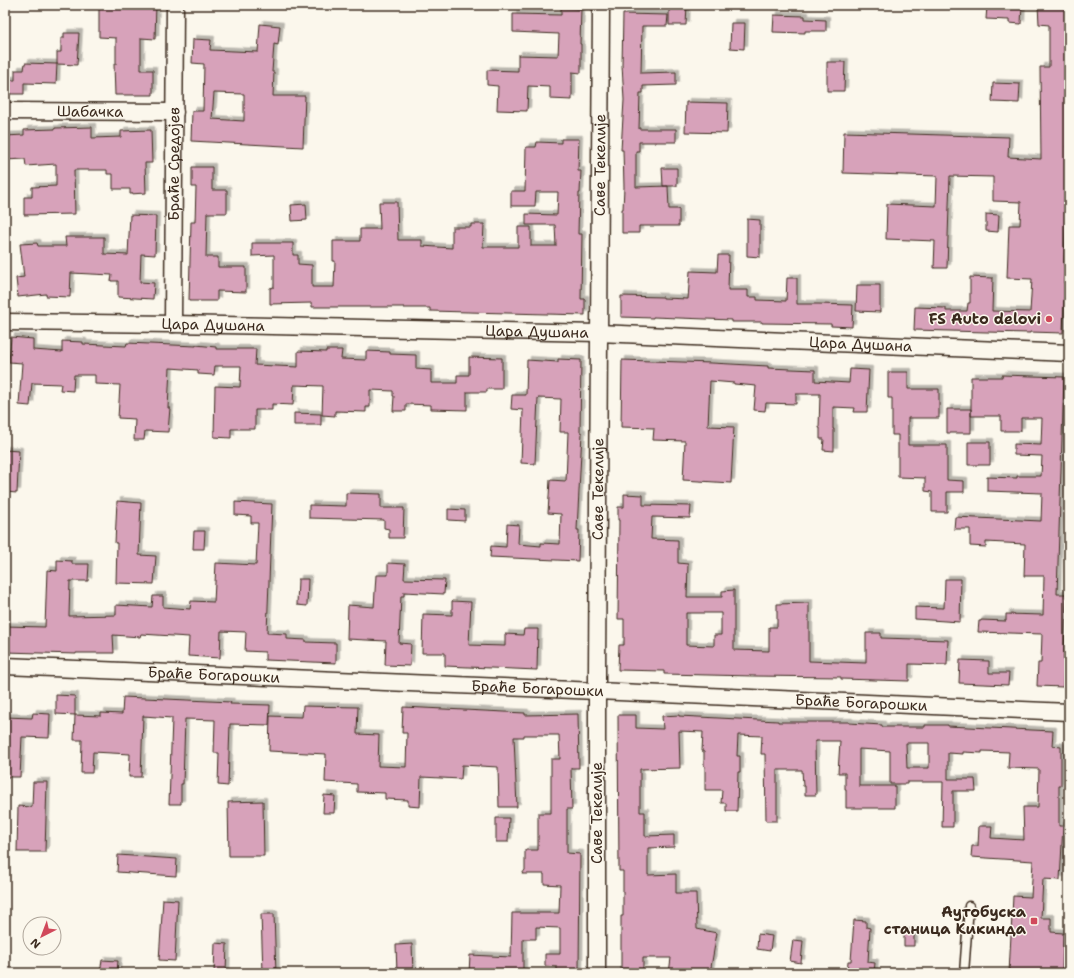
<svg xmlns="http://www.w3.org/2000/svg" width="1074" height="978" viewBox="0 0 1074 978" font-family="'Shantell Sans',sans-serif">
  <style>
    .building { fill: #d7a2ba; stroke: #3b2a1e; fill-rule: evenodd; filter: url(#shadow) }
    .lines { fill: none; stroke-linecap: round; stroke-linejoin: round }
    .service-casing { stroke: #3b2a1e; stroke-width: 11 }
    .minor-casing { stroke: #3b2a1e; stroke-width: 19 }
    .service { stroke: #fbf7ec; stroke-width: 8 }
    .minor { stroke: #fbf7ec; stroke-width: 16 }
    .poi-dot { fill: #d1495b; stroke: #fbf7ec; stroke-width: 1.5 }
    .labels { text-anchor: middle; stroke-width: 3; stroke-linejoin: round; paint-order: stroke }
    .street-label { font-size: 15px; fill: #3b2a1e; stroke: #fbf7ec }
    .poi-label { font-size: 15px; font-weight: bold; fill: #3b2a1e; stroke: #fbf7ec; text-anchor: end }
  </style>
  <defs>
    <filter id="shadow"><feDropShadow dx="3.5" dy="-3.5" stdDeviation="0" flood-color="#0004"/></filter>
  </defs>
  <rect width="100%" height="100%" fill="#fbf7ec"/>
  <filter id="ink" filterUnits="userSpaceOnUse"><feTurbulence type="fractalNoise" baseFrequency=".025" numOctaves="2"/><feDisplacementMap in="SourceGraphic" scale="8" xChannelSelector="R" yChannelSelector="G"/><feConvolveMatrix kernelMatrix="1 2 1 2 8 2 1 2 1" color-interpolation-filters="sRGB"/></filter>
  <g filter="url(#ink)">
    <path class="building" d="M99,5H156L155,39L141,38V70H153V95H115L114,64H116V38L99,37Z
      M669,5H687L686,25H669Z
      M1009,5H1022L1021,24L1009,23V20L986,19L987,6L1009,7Z
      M1038,5H1066L1065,28H1067V147H1068L1064,265H1065L1064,283H1065L1063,333L1030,332V333L986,332L914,330L915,307L946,308V311H967L968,303H970V277L993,278L992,311L1030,312L1032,279L1007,278L1009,225H1020L1021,202L993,201V177L950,176L947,268H934L935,241L886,239L887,204L936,206L937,176L843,173L844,132L1009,137L1008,157L1041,159L1040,67H1049V25L1039,24Z
      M561,8L581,9L580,44H581V73L572,72V100L550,99V87L528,86L527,111L497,110L498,86L487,85V70L518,71V55L558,56L559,34L513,32V14L561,15Z
      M623,14L668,15L667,26H642L641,73L676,72V85L643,86V93H640L639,129H676V142H639V151H636V187L668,186L669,209H679V226H639V233H622V209H623L624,187L623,150H621L624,100L622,65Z
      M774,15L805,16V19L826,20V31H805V33L773,32Z
      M731,23H745L744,49L730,48Z
      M260,24L280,26L278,45L274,44L272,72H274L273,96H305L303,147L191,141L192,111H203L204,64L192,63L193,39L211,40L210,50L258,52ZM214,93L244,94V121L212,119Z
      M64,33H79L77,65L57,64V52H61V38H64Z
      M827,62H845L844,91H827Z
      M25,63L57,64L56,84L24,83V94H5V80H15V70H24Z
      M993,83L1020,84L1019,103L992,102Z
      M686,102L728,103L727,133L685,132Z
      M92,127V138L121,137V131L151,130L152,163H145L146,193L130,194V189H113V174H107V170H74L75,214L24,215V197H32V187L56,186V164L26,166L25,159L5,160V136L24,135V130L55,129V128Z
      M561,139H579L578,171H581L580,193H579L578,234H582L581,299H585V315L430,311V308H404V307H312V303L270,304V288L274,287V255L252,256V243H293V255H298V264L312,265V287H334L335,261H333V241H360V229H380L379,202H397L398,240H422V246L452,248V227H471V224H484L483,247H518V227H531V246H556L555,225H526V214L557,215L558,192H536L535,206H511V191H525L526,147H536L537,142L561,143Z
      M192,167H212V190H227V213H207L206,257H218V267H246V292L217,291V301H189L191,222H195L196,187H192Z
      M662,168H677V186H663Z
      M306,204L307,220L292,221L291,205Z
      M986,214L999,215L998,232L986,231Z
      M130,215L156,216L155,255L141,254L140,282L154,283L153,299L118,297V281H111L112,275L71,273L70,297L46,296V294L18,297L16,278L24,277L20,244L37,243L38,246H66L65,237H104V254L128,255Z
      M747,219L760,220V257L747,256Z
      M718,255H729L728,290H748V297H757V300L786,301L787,278H797V304H819L853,305L852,327L831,326V324L762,323V322H732V320L653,317V318L621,317V296L663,297V298L688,299L690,271L717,272Z
      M857,285H880V312L856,311Z
      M11,337L33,339V350L62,352V341L83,342V344L126,346L127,343L196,346V345L216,347V349H256L255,365L298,367V351L326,352V350H342L341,359L366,360V351L390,352V354L416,355V369L431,370V383H457V375H469V357L502,358V389H487V392H467V410L431,409V405L406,404V411H393L394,396H393V391L370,390V407H366V412L335,411V416L322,415L323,386L294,385L293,405L272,404V410H255V429H231V438L214,437L215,386L240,387L241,366H215L214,375L198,374V370L170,368L168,408H170L168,432L145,431L144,440H134L135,419L118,418L120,385L95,384V375H74L73,391L60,390L61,384L32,383L30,406L19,405L22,363L9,362Z
      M558,359L581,360L580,432L582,433L577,530H579L578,561L490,557L491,546L506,547L507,524L519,525L518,544L541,546V543L560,544L561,514L548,513L550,480L566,481L568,432H560L561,399L538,398L535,464L521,463L523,410L511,409L512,395H526L527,360L558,362Z
      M622,360L712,363L768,366V368L815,370V381L849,383L850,369L869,370L867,412H854L855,408L833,407V429H834V451L823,450L824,439H820V428H819L820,394H796V404L766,403L765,411L754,410L756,386L734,384V383L710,381L708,426L734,427L731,483L683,480L685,441L653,440L654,428L621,427Z
      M888,372H908V389H939V418H908V445H947V480L964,481V492H947V512H932V492L925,491V478L898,477V435H892V398H888Z
      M1002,375L1064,377L1057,594H1066L1063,687L1037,686L1038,663H1041L1042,634L978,632L979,621H981V620L1006,621V614L1043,615L1044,576H1024L1025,544L986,542V547L970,546V529H954L955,517L1041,521L1042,493L987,491V477L1017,478V476H1041L1042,456L1014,455V444L1041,445L1042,418H1021V431H1001V416H971V377H1002Z
      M947,409H971V433H947Z
      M294,413L321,414V425H294Z
      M968,442H990V465H968Z
      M5,450L19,451L17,493L5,492Z
      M346,493L381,494V508H404L403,538H389V529L384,528V520L309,518V505L346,506Z
      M624,494L643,495V505L691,506L690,518L652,517L651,539L678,540V563L688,564L687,597H722V591L734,590V650L769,651V627H777V604L809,603V661L866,663V633H881V638L948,640L947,665L909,664V681L841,679V677L753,676L664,674V671L618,670L619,645H624V619H618L619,520H618V507H624ZM686,613H721V635H714V646L686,645Z
      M117,501L141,503L139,555L156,556L154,584L116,583L117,543H115Z
      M235,502L272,504L267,633L287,634V639L306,640V642L336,643V663L265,660V652L245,651L246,632L221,631L220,658L188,656L189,637L141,634L140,637L113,635L114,653H76V654L5,652V626L45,627L47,570L57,571V560L72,561V564H89L88,581H70L69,616L116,615V605L152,607L153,596H163V607L190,609L191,601L214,602L216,563L256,565L258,523H251V516L235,515Z
      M448,509L465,510V521L448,520Z
      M194,531H205L204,549H193Z
      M388,563L405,564L404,579L445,580L444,594L404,592V596H401L399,643L411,644L410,666L385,665L386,641L347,639L348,605L374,607L376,575H388Z
      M298,579H308L307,606L297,605Z
      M945,579H961L960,622L915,619V607L944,608Z
      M452,601L471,602L469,645L505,646V634L523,635L524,629H538L537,670L445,666V653H422L423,614L452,615Z
      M960,660L989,661V673H1009L1008,685L959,683Z
      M56,695L75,696V715L56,714Z
      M123,697L231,702L230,704L270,705L269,725L230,724L228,786L218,785L219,753H214L215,720L185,719L183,784H181V804H169L172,718L143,716L141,777H129L130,754L93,752L92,773H81L82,740H74L75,715L101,716V713L122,714Z
      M303,706L358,707L357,734L379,735L378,766L406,767L407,733H402L403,707L525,713V715L578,714L579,768H571L572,809H567V853L580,854L579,973H557V967L545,966V954H560V928L536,927V939H523V973H469L470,955L511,957L512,913H559L560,885L544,884V874H522L525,870V850H538V813H551V759H560L559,735H524V737H514L517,807H499L498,767L462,765L461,779L421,777L420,807L408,806V800L385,799V793L357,792V784L325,782L326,754L269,751L270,716L302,717Z
      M33,713L50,714L49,738L22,737L20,777H5V717L32,718Z
      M618,715H636V728L663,729L662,716L679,715V716L778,721V722H849V723L882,725V727H925V725H948V726L1053,731L1052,746L1061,747V786H1059V826H1063L1060,880L1043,879L1041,918H1051V932L1063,933L1062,973H1009L1013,896L1031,897L1033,861L971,857L972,846H978L979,826H992L991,838L1024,840L1023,807H1038L1039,769L1008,768L1009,752L982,751V753L963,752V754L948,753V779H975L976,791H953V827H942L943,782H907V784H890V751L859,749V786H895V808H846V789H845V773H838L840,741H816V742H815L816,795H805V786H803L802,770H777V821H766L765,754H761L762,736L738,735L737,756H740V772H738L737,811H726V803H721L722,790H705V766H704V752L702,751L703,732L679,731L680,768L640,769V812H645V836L674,835V847L648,848V875L676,874V893H696L697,929L717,933L710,973H669L671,958H643V969H621V916H623V871H619ZM906,743H929V768H907Z
      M33,782H47L45,852H17L18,806L32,807Z
      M324,795L335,796L334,813H323Z
      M263,801L264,856H229L228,802Z
      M496,818H509L508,842H496Z
      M118,855L177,859L176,876L117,872Z
      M163,899L178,900L175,961L159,960Z
      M261,914H274L276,973H263Z
      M854,920L866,921V927L870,928L868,962L875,963L874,973H847L848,961H851Z
      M904,932H914V946H904Z
      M758,934L772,936L770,951L757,949Z
      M793,940L803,941L801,963L790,961Z
      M215,943L227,944L226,973H214Z
      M412,944L413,973H397L396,945Z
      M102,960L118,961L117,973H100Z"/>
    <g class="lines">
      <defs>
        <path id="service" d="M964,973L969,906"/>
        <g id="minor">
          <path id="s1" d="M5,111L175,112"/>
          <path id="s2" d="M5,322L173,324L598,333L1069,353"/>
          <path id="s3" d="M173,324L175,5"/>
          <path id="s4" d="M5,666L597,691L1069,712"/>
          <path id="s5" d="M597,973V672L601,5"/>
        </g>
      </defs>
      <use href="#service" class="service-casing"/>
      <use href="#minor" class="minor-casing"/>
      <use href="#service" class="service"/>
      <use href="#minor" class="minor"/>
    </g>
  </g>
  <g class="poi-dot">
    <circle cx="1049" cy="319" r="4"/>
    <rect x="1030" y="917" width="8" height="8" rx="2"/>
  </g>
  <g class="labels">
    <g class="street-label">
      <text dy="5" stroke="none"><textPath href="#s1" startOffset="85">Шабачка</textPath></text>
      <text dy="5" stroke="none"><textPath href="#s3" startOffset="160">Браће Средојев</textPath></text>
      <text dy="5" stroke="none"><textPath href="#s5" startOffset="808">Саве Текелије</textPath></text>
      <text dy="5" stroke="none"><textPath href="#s2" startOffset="208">Цара Душана</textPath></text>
      <text dy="5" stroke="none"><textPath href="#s2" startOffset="532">Цара Душана</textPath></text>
      <text dy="5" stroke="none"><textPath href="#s2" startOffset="856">Цара Душана</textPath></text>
      <text dy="5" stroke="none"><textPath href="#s5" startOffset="484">Саве Текелије</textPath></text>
      <text dy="5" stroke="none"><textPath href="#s4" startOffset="209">Браће Богарошки</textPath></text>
      <text dy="5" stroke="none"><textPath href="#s4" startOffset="533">Браће Богарошки</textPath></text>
      <text dy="5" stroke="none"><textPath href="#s4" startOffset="857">Браће Богарошки</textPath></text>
      <text transform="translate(597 813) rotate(-90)" y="5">Саве Текелије</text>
    </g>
    <g class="poi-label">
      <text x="1041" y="324">FS Auto delovi</text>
      <text x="1026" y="917">Аутобуска<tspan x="1026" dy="17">станица Кикинда</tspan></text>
    </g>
  </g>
  <rect width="1074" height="978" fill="none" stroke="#fbf7ec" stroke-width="20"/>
  <rect x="10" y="10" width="1054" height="958" fill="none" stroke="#3b2a1e" stroke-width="1.5" filter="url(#ink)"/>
  <g transform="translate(42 936) rotate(222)"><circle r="19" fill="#fbf7ec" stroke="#aea59a"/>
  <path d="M0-3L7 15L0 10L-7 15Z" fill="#d1495b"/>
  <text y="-6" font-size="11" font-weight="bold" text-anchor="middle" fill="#3b2a1e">N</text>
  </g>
</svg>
